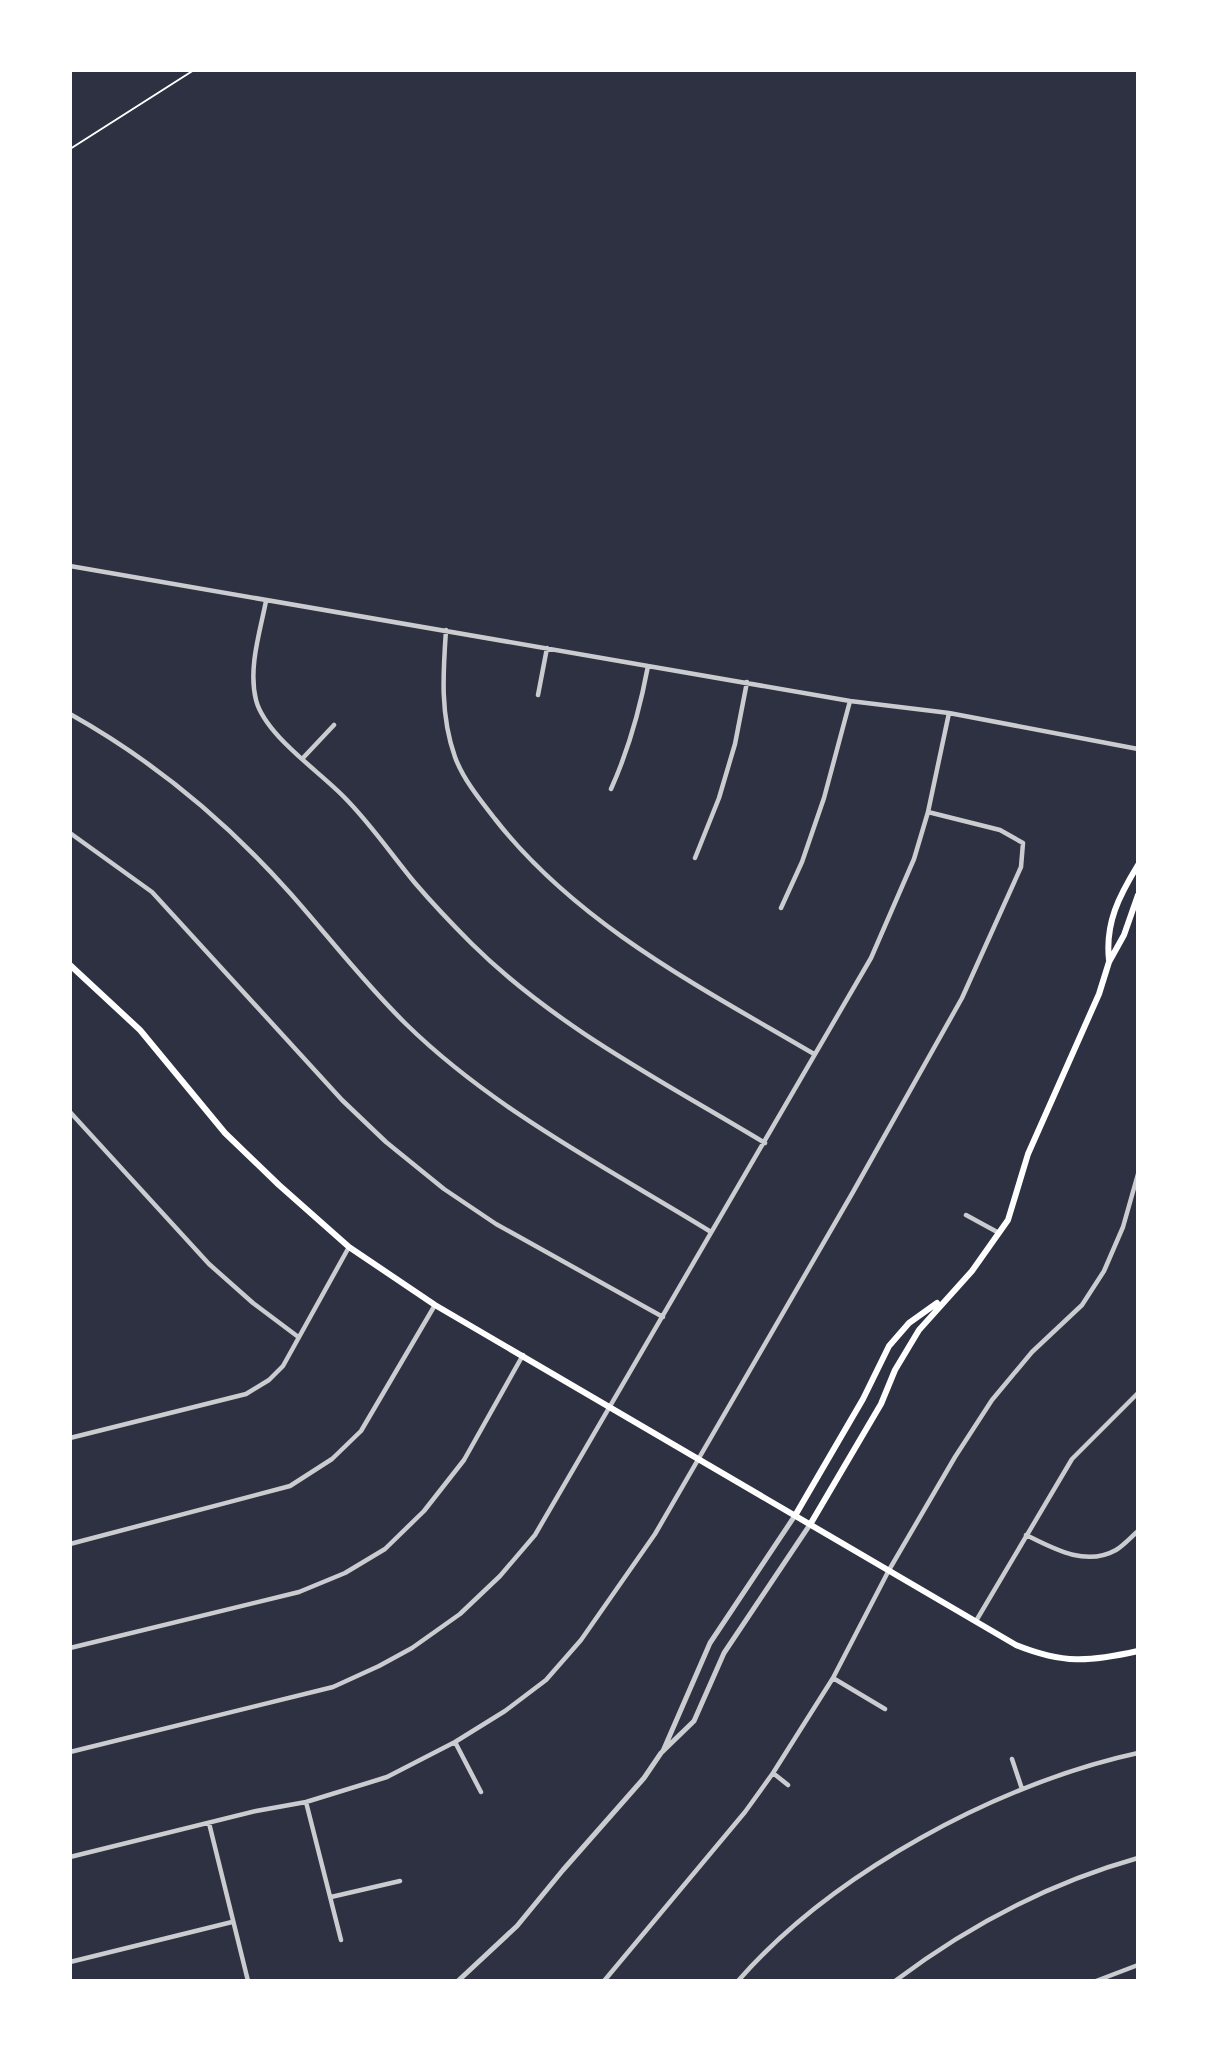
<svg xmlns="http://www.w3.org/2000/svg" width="1208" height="2051" viewBox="0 0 1208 2051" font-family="Quicksand,sans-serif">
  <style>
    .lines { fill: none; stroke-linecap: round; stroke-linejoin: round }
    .path { stroke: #fff; stroke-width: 2 }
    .minor { stroke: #caccd0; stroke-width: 4.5 }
    .tertiary { stroke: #caccd0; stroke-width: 5 }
    .secondary { stroke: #fff; stroke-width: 6 }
  </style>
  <rect width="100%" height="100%" fill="#2d3142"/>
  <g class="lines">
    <path class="path" d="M70,149L194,70"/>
    <path class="minor" d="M70,566L850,701L949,713L1138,749
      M266,601C260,632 248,668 256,700C265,735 319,771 344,797C370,823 391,854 415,883C433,904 453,925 472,944C557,1028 664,1082 765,1143
      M446,630C443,673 440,715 455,757C463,779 480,800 495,819C578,925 700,987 814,1054
      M538,695L547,648
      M70,714C154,761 226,821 290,893C329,937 364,983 406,1024C494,1110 607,1168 711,1232
      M302,759L334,725
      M611,789C629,749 640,709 648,666
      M70,833L152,892L342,1100L386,1142L444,1189L496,1224L663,1317
      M695,858L719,798L735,744L747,682
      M781,908L802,862L824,798L850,701
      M70,1112L209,1264L253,1303L297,1336
      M966,1215L999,1233
      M70,1438L246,1394L269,1380L283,1366L349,1247
      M1026,1535C1054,1549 1086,1567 1116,1550C1124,1545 1131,1537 1138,1531
      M70,1544L290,1486L332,1459L361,1431L435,1305
      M976,1621L1072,1459L1138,1393
      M70,1648L299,1592L345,1573L385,1549L424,1511L464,1460L523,1355
      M833,1678L885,1709
      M455,1742L481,1792
      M70,1752L333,1687L379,1666L412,1648L460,1614L500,1576L535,1535L871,958L914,859L928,812L949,713
      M1012,1759L1022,1789
      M773,1773L788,1785
      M306,1802L341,1940
      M209,1823L248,1981
      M70,1857L256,1811L306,1802L387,1777L455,1742L505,1711L546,1680L581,1640L655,1534L853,1192L962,998L1021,867L1023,843L1000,830L928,812
      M331,1897L400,1881
      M70,1962L232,1922
      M604,1981L745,1812L773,1773L833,1678L889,1570L955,1457L992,1400L1032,1352L1082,1305L1104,1271L1123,1227L1138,1174
      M738,1981C832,1873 999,1783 1138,1753
      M895,1981C968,1926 1049,1883 1138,1858
      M1096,1981L1138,1965"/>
    <path class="tertiary" d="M663,1751L710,1643L796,1514
      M458,1981L517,1926L563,1870L644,1778L661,1753L694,1721L724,1653L811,1523"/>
    <path class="secondary" d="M1109,960C1105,923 1119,896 1138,865
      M70,965L140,1030L225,1133L279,1185L349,1247L435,1305L1016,1645C1063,1664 1089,1662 1138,1651
      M796,1514L863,1399L889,1346L909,1323L937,1303
      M811,1523L881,1404L895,1370L919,1330L972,1271L1008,1220L1028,1154L1099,994L1109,962L1124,935L1138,895"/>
  </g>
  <rect width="1208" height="2051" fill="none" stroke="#ffffff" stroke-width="144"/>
</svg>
